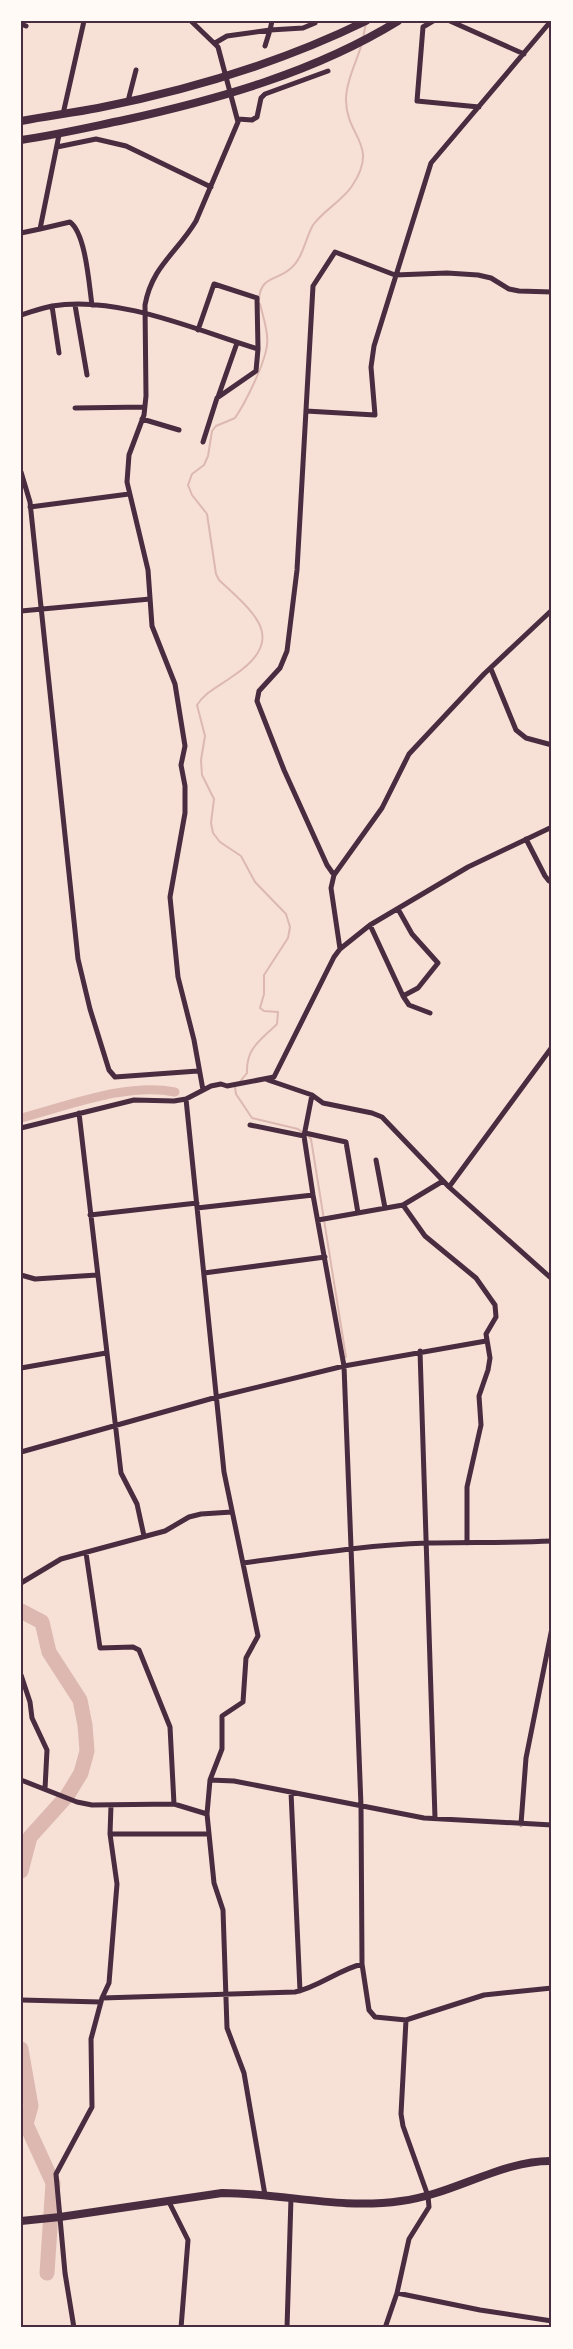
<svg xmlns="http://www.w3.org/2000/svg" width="573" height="2349" viewBox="0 0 573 2349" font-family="Merriweather,serif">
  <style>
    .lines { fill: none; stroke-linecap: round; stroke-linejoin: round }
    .stream { stroke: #dcb8b0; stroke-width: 2 }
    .canal { stroke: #dcb8b0; stroke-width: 9 }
    .river { stroke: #dcb8b0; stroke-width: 15 }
    .minor { stroke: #4a2c40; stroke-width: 5 }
    .primary { stroke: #4a2c40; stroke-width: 8 }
    .neatline { fill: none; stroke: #4a2c40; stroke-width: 2 }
  </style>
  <rect width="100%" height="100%" fill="#f7e1d7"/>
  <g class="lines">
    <path class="stream" d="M363,38L366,23
      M259,299C261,276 276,281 290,269C303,259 305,239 313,225C324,210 342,201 352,186C380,144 346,137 346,100C346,81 357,61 362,43
      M239,1083L247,1073C246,1048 260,1041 277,1024L278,1012L264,1011L260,1008L264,994V975L288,938L290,927L286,914L255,882L241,856L220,842L213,833L211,823L214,799L202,775L201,760L205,736L197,705C205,692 221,685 233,676C290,639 253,612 219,580L216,574L207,514L192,495L188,485L192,474L204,465L208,456L212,431L216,426L235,418C246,402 265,363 267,345C269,332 263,317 260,304
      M235,1087L236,1094L252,1118L298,1129L303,1133
      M308,1136L311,1139L346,1357"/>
    <path class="canal" d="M21,1118C68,1106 127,1082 175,1092"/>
    <path class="river" d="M21,1611L42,1622L49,1652L80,1700L85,1725L87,1751L81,1773L67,1796L30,1837L21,1871
      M21,2049L31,2106L26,2124L53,2183L47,2273"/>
    <path class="minor" d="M191,21L218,47L238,122L196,221C177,253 152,266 145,305L146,396L144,415L129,455L127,482L148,570L152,626L175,684L185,746L181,765L185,786V813L170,897L178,977L194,1040L203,1090
      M433,21L423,27L417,101L479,107
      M450,21L524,54
      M21,24L26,26
      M215,43L227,36L270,30L272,21
      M265,46L270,30L303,28L315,23
      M128,101L136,70
      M63,114L84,21
      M238,119L252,120L257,117L261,98L265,94L328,71
      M57,147L96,139L126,146L211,187
      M40,229L70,222C86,234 89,285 92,305
      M21,233L40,229L59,135
      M75,305L87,375
      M52,306L59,353
      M21,315C31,312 42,308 52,306C118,295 196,330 258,349L256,371L217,398L203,442
      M198,330L214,284L257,298L258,349
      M218,397L237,343
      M75,408L145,407
      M306,411L375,415L371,367L374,346L431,163L551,21
      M142,419L179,430
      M21,472L30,502L78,959L90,1009L109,1070L115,1077L198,1071
      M30,507L129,494
      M21,611L150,599
      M491,669L516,730L526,738L552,745
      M526,839L545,876L549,881L552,880
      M334,875L327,865L284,770L257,701L259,691L280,668L287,651L297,570L313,286L335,252L395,275L447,273L478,275L491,278L509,289L519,291L552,292
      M398,909L412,934L438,963L418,988L403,996
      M370,925L403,996L409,1005L430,1013
      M340,949L331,888L334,875L382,808L409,754L484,674L552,610
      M268,1080L312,1095L323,1103L372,1113L382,1117L449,1187L552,1279
      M312,1095L304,1136L313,1195L344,1366L361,1806L362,1964L369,2010L375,2017L406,2020L484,1995L552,1988
      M186,1099L224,1472L258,1636L246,1658L243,1702L222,1716V1749L210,1780L207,1814L214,1883L223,1910L227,2028L244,2073L265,2195
      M79,1113L121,1473L137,1504L144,1536
      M250,1125L304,1136
      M21,1128L134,1100L174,1101L186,1099L211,1086L221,1084L227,1086L274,1077L334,957L340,949L370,925L468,867L552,827
      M305,1133L346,1142L358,1213
      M376,1160L385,1208
      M449,1187L552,1047
      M403,1205L425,1236L476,1278L495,1305L496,1317L486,1334L490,1358L488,1370L479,1396L481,1425L467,1487V1543
      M197,1208L313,1195
      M90,1215L197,1203
      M318,1220L403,1205L443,1181
      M204,1273L325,1257
      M21,1275L35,1279L97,1275
      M420,1351L435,1818
      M21,1368L106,1353
      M21,1452L217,1397L344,1366L486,1341
      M86,1553L100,1648L133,1647L139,1650L170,1727L174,1804
      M243,1563C304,1555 366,1545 427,1543C469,1542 510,1543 552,1541
      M21,1583L61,1559L165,1531L189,1517L201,1514L232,1512
      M21,1675L30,1702L32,1718L47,1750L45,1789
      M21,1780L77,1802L92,1805L174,1804L207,1814
      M210,1780L234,1781L424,1818L552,1825
      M291,1792L300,1991
      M521,1824L526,1758L552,1628
      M110,1834H209
      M102,1998L295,1992C319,1987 338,1970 362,1964
      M21,2000L101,2002
      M168,2200L188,2240L181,2328
      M397,2293L480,2310L552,2321
      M74,2328L65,2273L56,2174L92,2107L91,2039L102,1998L109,1983L117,1884L110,1834L111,1805
      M287,2328L291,2198
      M385,2328L397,2293L409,2239L429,2207L428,2196L403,2126L401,2114L406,2020
      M551,2328L552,2325"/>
    <path class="primary" d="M21,121C47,116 72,113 98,108C190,90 282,62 366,21
      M21,140C56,135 90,127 124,120C219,99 315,72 398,21
      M21,2221L60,2217L222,2193C284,2193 339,2210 401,2201C452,2195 502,2160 552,2161"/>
  </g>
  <rect width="573" height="2349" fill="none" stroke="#fffaf5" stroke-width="45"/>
  <rect x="22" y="22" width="528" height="2304" class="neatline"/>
</svg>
